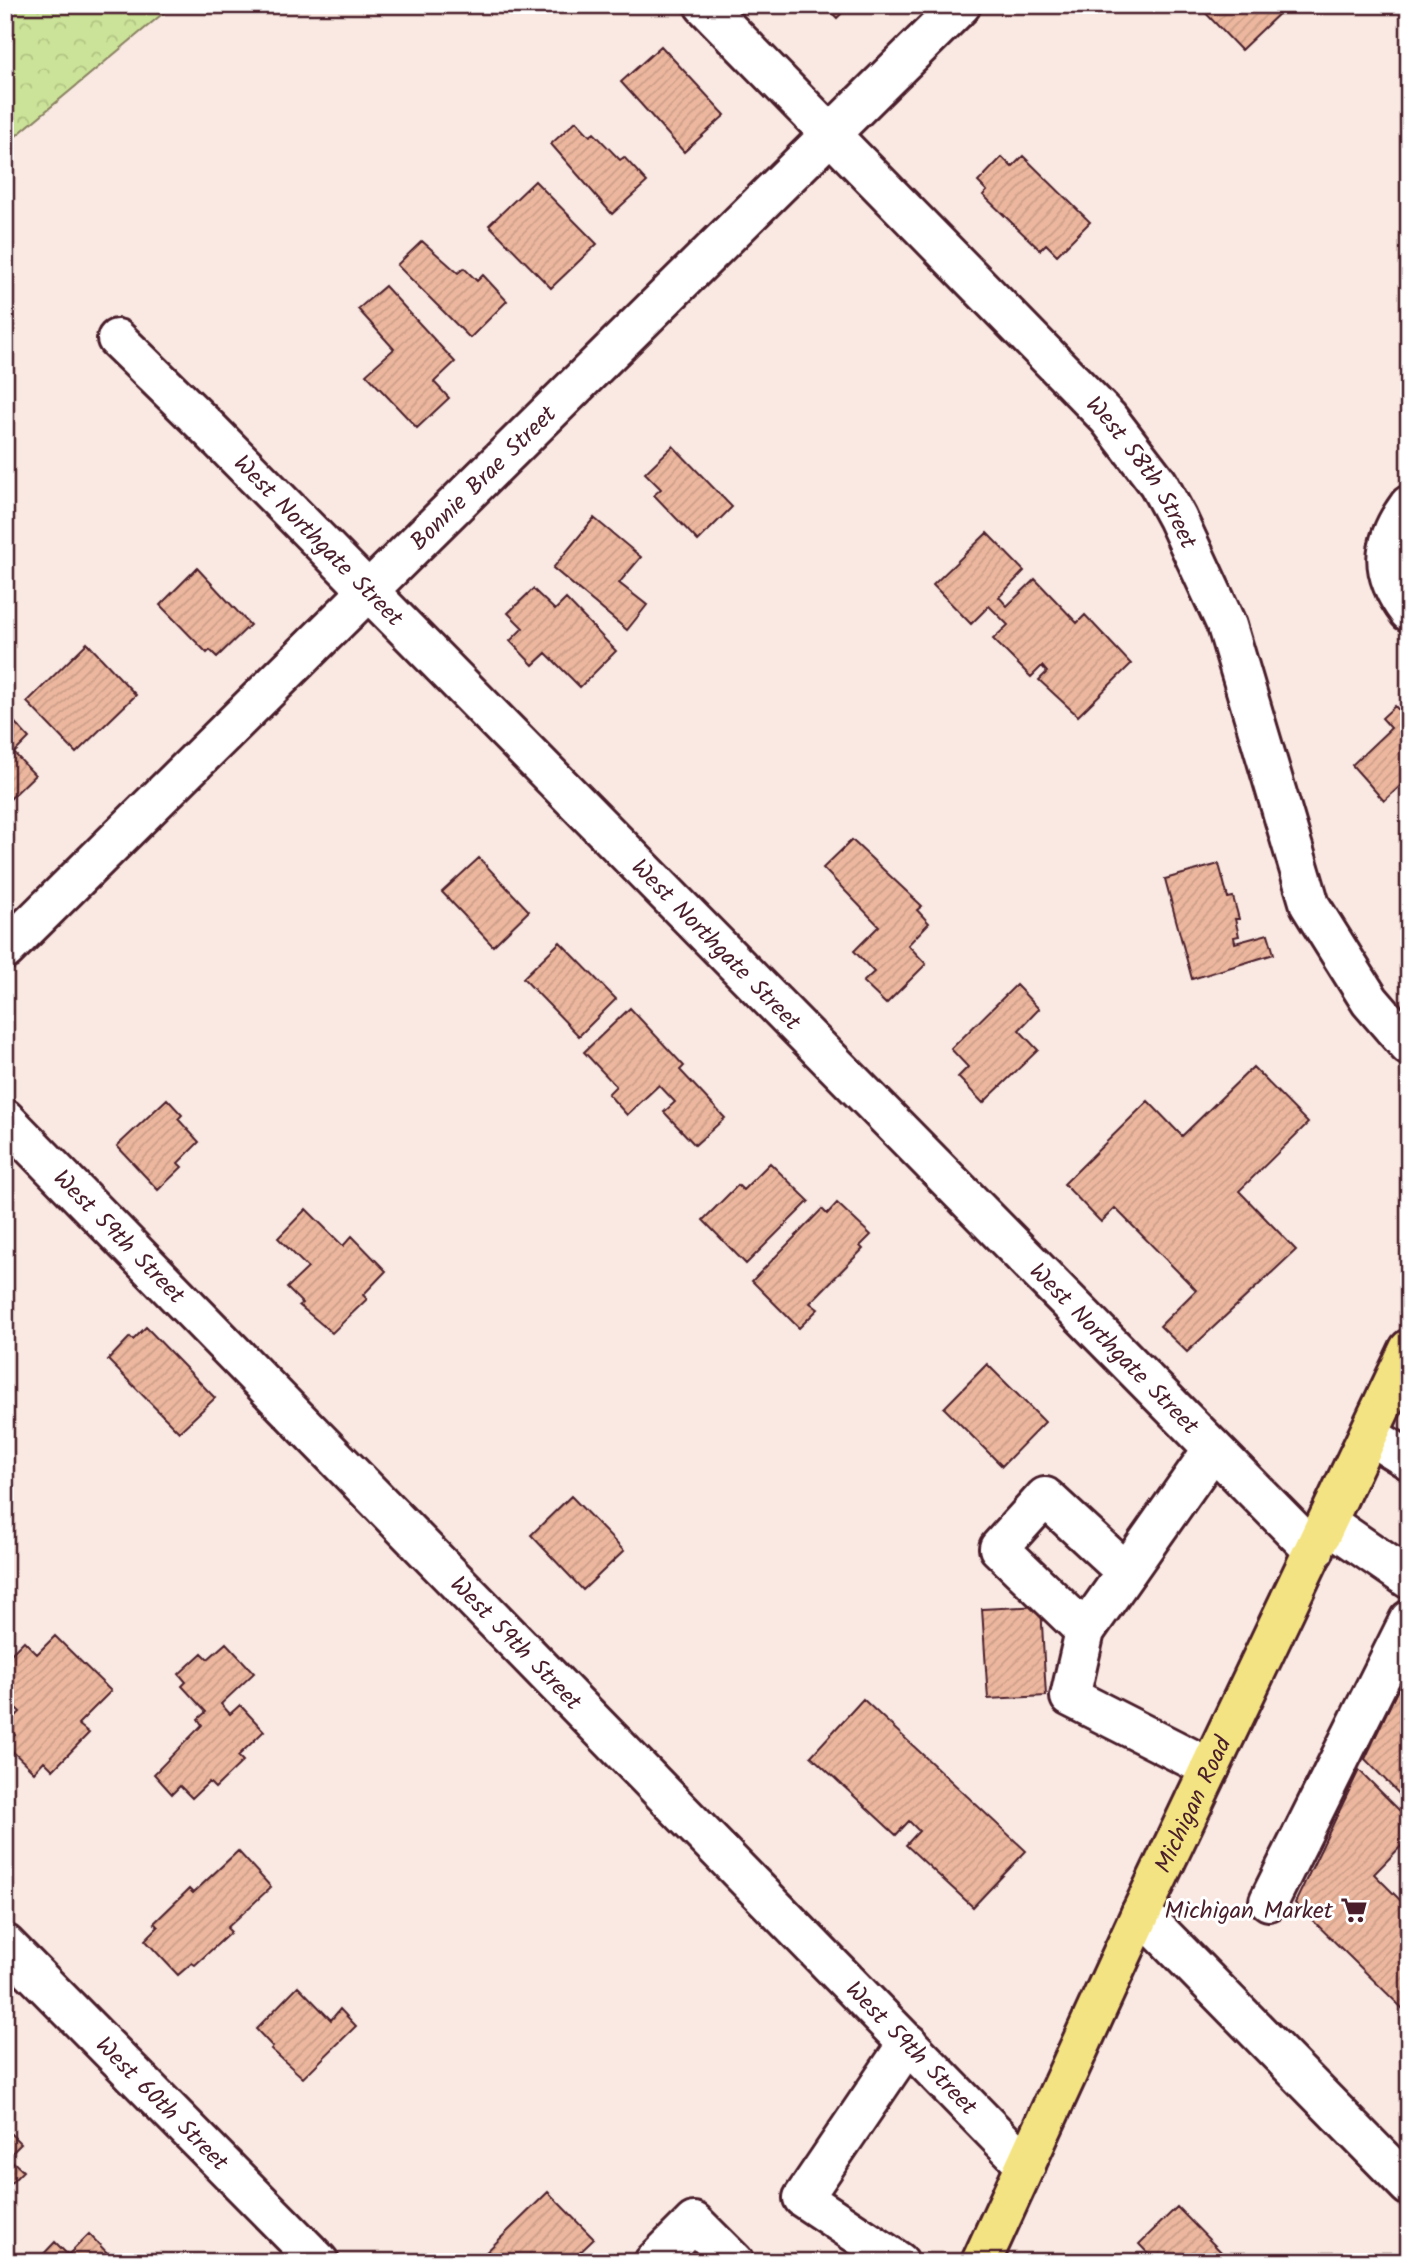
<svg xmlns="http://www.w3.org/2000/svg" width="1414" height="2267" viewBox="0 0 1414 2267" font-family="Kalam,sans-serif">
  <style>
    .forest { fill: url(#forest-crowns); stroke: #8a8162; stroke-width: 2 }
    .building { fill: url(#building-hatch); stroke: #4a1f2b; stroke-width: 2 }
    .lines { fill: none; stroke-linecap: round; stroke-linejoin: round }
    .minor-casing { stroke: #4a1f2b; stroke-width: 44 }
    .major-casing { stroke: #4a1f2b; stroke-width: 44 }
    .minor { stroke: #fff; stroke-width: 38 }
    .major { stroke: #f4e382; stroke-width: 38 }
    .labels { text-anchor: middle; stroke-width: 6; stroke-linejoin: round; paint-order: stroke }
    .street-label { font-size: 24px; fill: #4a1f2b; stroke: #fff }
    .poi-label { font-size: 24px; fill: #4a1f2b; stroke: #fff; text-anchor: end }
  </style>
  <defs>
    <pattern id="forest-crowns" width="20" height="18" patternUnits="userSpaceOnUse" patternTransform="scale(1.75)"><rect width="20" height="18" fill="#cbe398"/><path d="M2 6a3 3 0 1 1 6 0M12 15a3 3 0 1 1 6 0" fill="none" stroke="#b0c283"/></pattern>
    <pattern id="building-hatch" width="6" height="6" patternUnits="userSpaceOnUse" patternTransform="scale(1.75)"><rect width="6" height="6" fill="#ecb79e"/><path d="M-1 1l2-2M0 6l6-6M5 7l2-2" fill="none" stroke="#cc9d88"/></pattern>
  </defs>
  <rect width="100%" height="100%" fill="#f9e9e2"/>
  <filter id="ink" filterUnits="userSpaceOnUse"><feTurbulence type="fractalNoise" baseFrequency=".0143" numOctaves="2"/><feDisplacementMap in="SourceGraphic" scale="14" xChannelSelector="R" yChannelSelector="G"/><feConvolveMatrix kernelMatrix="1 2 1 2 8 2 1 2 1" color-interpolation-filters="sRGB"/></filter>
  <g filter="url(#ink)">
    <path class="forest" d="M5,5H173L5,145Z"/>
    <path class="building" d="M824,5H850L837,18Z
      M1198,5H1279L1283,10L1241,50Z
      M661,46L725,115L684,152L621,82Z
      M576,121L590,136L594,133L620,160L624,157L647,182L612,214L551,144Z
      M1023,156L1090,222L1057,255L1046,244L1040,250L983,195L987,191L978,182L1002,157L1012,167Z
      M535,181L597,244L551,288L489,225Z
      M422,241L458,273L464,268L477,281L483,275L507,301L470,338L397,265Z
      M385,286L455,362L434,382L449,398L417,428L366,374L394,349L358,309Z
      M673,446L732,507L698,541L654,495L661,489L645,473Z
      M594,518L641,557L619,583L647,605L627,630L553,568Z
      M987,533L1024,571L999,597L1007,606L1035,579L1077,623L1085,615L1131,664L1078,716L1039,680L1047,672L1042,666L1031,677L993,639L1008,625L989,606L971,624L933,585Z
      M197,568L250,625L217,657L210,650L207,653L160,605Z
      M533,589L555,610L566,599L616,651L580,687L546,653L533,665L510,641L523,628L508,613Z
      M87,643L136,695L76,753L27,702Z
      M1395,706L1404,716L1409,711V778L1384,801L1352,765L1391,728L1382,718Z
      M5,712L29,738L14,753L35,775L7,802Z
      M852,840L922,906L917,910L929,923L908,945L926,964L886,1004L863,982L874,972L854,951L879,926L823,868Z
      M479,858L529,911L493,946L442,892Z
      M1219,864L1228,898L1233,897L1239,919H1235L1239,936L1234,937L1235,943L1268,934L1274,954L1192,979L1165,879Z
      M560,942L616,999L579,1036L523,978Z
      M1016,985L1039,1009L1019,1030L1038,1050L983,1103L958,1077L968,1067L951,1049Z
      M630,1008L684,1066L680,1070L725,1118L695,1145L664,1112L675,1102L659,1085L627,1115L608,1094L616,1086L584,1052Z
      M1253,1067L1308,1123L1239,1191L1296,1250L1187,1352L1160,1326L1196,1290L1115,1208L1101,1222L1064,1184L1148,1101L1182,1136Z
      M167,1099L182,1115L178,1119L199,1142L178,1163L182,1167L158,1190L117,1146Z
      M770,1163L809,1201L746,1264L703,1220L738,1185L743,1190Z
      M837,1203L871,1235L860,1246L863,1249L810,1303L818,1309L799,1328L752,1281L822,1209L827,1214Z
      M306,1209L343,1246L352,1236L386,1271L363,1295L367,1299L332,1333L299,1305L302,1303L287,1288L308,1268L278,1238Z
      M146,1327L215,1398L179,1432L108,1360L130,1337L133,1340Z
      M987,1364L1045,1422L1002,1466L944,1408Z
      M571,1496L624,1551L583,1590L531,1535Z
      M1041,1606L1046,1696L988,1699L982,1609Z
      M55,1636L111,1691L78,1724L89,1733L53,1770L44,1761L34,1772L6,1745L15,1735L6,1726L20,1712L5,1697V1660L24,1641L37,1654Z
      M226,1643L254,1673L221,1704L230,1714L240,1705L264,1731L238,1756L243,1761L215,1788L209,1782L192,1798L180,1786L172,1794L154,1774L202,1725L198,1719L206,1712L182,1686L186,1682L179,1674L202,1653L208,1659Z
      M1409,1665V1804L1365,1759Z
      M863,1699L1026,1851L973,1907L906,1845L919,1831L909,1821L896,1835L811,1756Z
      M1359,1770L1409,1820V1838L1374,1874L1409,1909L1407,2013L1295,1903Z
      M238,1851L271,1887L227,1928L231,1932L195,1965L192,1963L178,1975L145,1940L158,1927L154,1923L189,1889L193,1893Z
      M298,1986L331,2020L340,2009L356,2026L303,2078L271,2049L273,2047L256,2029Z
      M5,2128L21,2144L8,2157L23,2171L5,2189Z
      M548,2192L594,2239L570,2262H476Z
      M1177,2207L1231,2262H1156L1139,2244Z
      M89,2234L116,2262H36L55,2242L68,2255Z
      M690,2254L698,2262H682Z"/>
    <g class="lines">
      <defs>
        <g id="minor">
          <path id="s1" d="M704,5L1108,418L1158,483L1177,518L1227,626L1310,905L1370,1001L1409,1046"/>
          <path id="s2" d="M117,339L210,430L1314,1551"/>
          <path d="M1409,505C1381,543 1379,573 1409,612"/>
          <path id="s3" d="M5,950L961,5"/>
          <path id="s4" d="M5,1119L1026,2165"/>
          <path d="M1369,1435L1409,1460"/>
          <path d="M1328,1523L1409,1579"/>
          <path d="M1085,1631L999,1548L1045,1497L1126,1572"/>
          <path d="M1210,1768L1070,1697L1085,1631L1213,1449"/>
          <path d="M1269,1901L1409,1620"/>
          <path d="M1141,1913L1409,2186"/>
          <path id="s5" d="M5,1944L319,2262"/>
          <path d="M654,2262L694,2222L734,2262"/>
          <path d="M899,2262L803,2198L908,2043"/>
        </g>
        <g id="major">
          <path id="s6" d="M981,2262L1141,1913L1409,1349"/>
        </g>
      </defs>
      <use href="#minor" class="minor-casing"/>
      <use href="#major" class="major-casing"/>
      <use href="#minor" class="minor"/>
      <use href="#major" class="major"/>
    </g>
  </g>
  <defs>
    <symbol id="supermarket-bare" viewBox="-9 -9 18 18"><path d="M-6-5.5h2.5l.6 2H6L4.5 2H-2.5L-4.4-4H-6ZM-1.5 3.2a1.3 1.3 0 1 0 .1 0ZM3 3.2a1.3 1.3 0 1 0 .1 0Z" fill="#4a1f2b" stroke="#fff" stroke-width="2.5" paint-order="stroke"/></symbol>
  </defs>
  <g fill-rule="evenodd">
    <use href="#supermarket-bare" x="1335" y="1891" width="38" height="38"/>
  </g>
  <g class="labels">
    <g class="street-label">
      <text dy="8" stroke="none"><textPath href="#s1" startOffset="642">West 58th Street</textPath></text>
      <text dy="8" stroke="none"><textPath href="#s3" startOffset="672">Bonnie Brae Street</textPath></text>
      <text dy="8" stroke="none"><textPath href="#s2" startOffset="285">West Northgate Street</textPath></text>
      <text dy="8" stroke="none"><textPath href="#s2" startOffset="852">West Northgate Street</textPath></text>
      <text dy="8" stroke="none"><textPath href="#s4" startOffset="164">West 59th Street</textPath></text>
      <text dy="8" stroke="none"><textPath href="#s2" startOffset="1419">West Northgate Street</textPath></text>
      <text dy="8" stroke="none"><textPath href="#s4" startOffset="732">West 59th Street</textPath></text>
      <text dy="8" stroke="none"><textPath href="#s6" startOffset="504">Michigan Road</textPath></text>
      <text dy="8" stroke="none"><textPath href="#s4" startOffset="1298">West 59th Street</textPath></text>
      <text dy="8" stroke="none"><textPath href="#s5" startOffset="224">West 60th Street</textPath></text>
    </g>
    <g class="poi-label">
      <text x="1333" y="1918">Michigan Market</text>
    </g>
  </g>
  <rect width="1414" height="2267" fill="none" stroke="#fff" stroke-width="28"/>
  <rect x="14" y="14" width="1386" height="2239" fill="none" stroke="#4a1f2b" stroke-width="2.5" filter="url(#ink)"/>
</svg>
